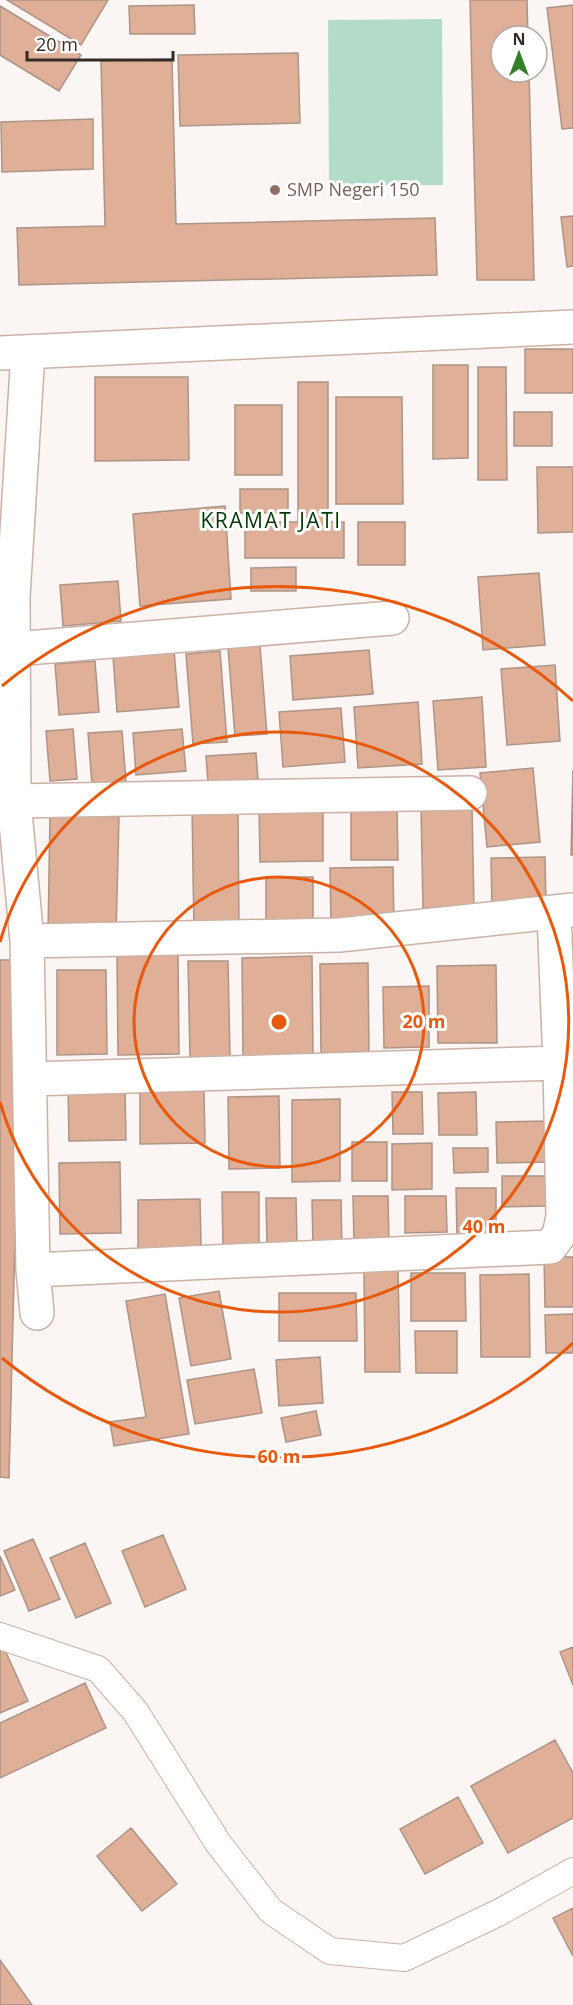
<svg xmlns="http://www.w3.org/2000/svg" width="573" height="2005" viewBox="0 0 573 2005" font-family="'Open Sans',sans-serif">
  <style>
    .green { fill: #b2dcc8 }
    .building { fill: #dfaf97; stroke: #ac9488; stroke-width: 1.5 }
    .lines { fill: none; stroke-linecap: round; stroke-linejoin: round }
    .service-casing { stroke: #cbb2a6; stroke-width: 28 }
    .minor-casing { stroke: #cbb2a6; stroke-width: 36 }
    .service { stroke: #fff; stroke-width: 26 }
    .minor { stroke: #fff; stroke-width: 33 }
    .ring { fill: none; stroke: #e8590c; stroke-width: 3 }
    .education-dot { fill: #8d6e63; stroke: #fff; stroke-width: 2 }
    .labels { text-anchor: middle; stroke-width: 6; stroke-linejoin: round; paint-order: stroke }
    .education-label { font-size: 18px; fill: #785e54; stroke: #fff; text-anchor: start }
    .quarter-label { font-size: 21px; letter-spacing: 1.5px; fill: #033800; stroke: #fff }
    .centre { fill: #e8590c; stroke: #fff; stroke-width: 3 }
    .ring-label { font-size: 18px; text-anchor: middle; font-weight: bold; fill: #e8590c; stroke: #fff; stroke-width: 6; stroke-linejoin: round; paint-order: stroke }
  </style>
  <rect width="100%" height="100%" fill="#fbf6f3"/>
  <path class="green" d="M442,19L443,185L329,186L328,20Z"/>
  <path class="building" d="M7,0H108L81,45Z
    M470,0H527L528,36H501V72H529L534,280H477Z
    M194,5L195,34H130L129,6Z
    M573,5V128L562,129L547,8Z
    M0,6L81,55L59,91L0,55Z
    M298,53L300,123L180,126L178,55Z
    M172,59L176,224L435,218L437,275L19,285L17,228L105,226L101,61Z
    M93,119V169L2,172L1,122Z
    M573,216V266L567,267L561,217Z
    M525,349H573V393H525Z
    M433,365H468V458L433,459Z
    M478,367H506L507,480H478Z
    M95,377H188L189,460L95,461Z
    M298,382H328V522H344V558H245V522H298Z
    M336,397H402L403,504H336Z
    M235,405H282V475H235Z
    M514,412H552V446H514Z
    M537,467H573V532L538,533Z
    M240,489H288V513H240Z
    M225,506L231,599L140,606L133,514Z
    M358,522H405V565H358Z
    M296,567V591H251V568Z
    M539,573L545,645L483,650L478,577Z
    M118,581L121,621L63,626L60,585Z
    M260,646L267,734L235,736L228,648Z
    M369,650L373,694L293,700L290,656Z
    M174,651L179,707L117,712L113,656Z
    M220,651L227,742L193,744L186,654Z
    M95,661L99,712L59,715L55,664Z
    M555,665L560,741L507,745L501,669Z
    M482,697L486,767L438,770L433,701Z
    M418,702L422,764L358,768L354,707Z
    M341,708L345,762L283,767L279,712Z
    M73,729L77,779L50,781L46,731Z
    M182,729L186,771L136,775L133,733Z
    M122,731L126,782L92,785L88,733Z
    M256,753L258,779L208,783L206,756Z
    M533,768L540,842L487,847L480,773Z
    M573,770V855H571Z
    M259,805H323V861L260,862Z
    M192,807H238L239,932H194Z
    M421,807H472L474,908H423Z
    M397,809L398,860H351V810Z
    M50,815L119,817L116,935L48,934Z
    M545,857L546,908H492L491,858Z
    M393,867L394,926L331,927L330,868Z
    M266,877H313V922L266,923Z
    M178,954L179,1054L118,1055L117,955Z
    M312,956L313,1057L243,1058L242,958Z
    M0,960H22L9,1478L0,1477Z
    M188,961H228L230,1057H190Z
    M368,963L369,1052L321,1053L320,964Z
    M496,965L497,1043H438L437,966Z
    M57,970H106L107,1054L57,1055Z
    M429,986V1047L384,1048L383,987Z
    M68,1087H125L126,1140L69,1141Z
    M140,1091H204L205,1143L140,1144Z
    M392,1092H422L423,1134H393Z
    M476,1092L477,1135H439L438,1093Z
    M279,1096L280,1168L229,1169L228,1097Z
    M340,1099V1181L292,1182V1100Z
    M550,1121L551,1162L497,1163L496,1122Z
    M352,1142H387V1181H352Z
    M432,1143V1189L392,1190V1144Z
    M453,1148H488V1172L454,1173Z
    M120,1162L121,1233L60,1234L59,1163Z
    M502,1176H549V1206L502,1207Z
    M456,1188H496V1238L457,1239Z
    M222,1192H259V1248H223Z
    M353,1196H388L389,1243H354Z
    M405,1196H446L447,1232L405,1233Z
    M266,1198H296L297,1247H267Z
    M200,1199L201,1247L138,1248V1200Z
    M312,1200H341L342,1248H313Z
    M544,1257H573V1307H545Z
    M398,1269L400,1372H365L364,1270Z
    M411,1273H465L466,1321H411Z
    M529,1274L530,1357H481L480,1275Z
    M219,1291L231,1359L191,1366L179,1298Z
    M279,1293H356L357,1341H279Z
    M165,1294L189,1434L114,1446L110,1422L146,1417L126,1301Z
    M573,1314V1353H546L545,1315Z
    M415,1331H457V1373H416Z
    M320,1357L323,1403L279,1406L276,1360Z
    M254,1369L262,1413L195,1424L187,1380Z
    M316,1411L321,1435L286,1442L281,1418Z
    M163,1535L186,1589L145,1607L122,1551Z
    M33,1539L60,1599L29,1611L4,1551Z
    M85,1543L111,1603L76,1618L50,1558Z
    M0,1556L15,1590L0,1596Z
    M573,1647V1685L560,1652Z
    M4,1648L28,1701L0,1713V1650Z
    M85,1683L106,1728L0,1778V1723Z
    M555,1740L573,1773V1818L508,1853L471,1786Z
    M458,1797L483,1843L425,1874L400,1829Z
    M131,1828L177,1884L142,1911L97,1856Z
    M573,1908V1956L553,1918Z
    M0,1960L32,2005H0Z"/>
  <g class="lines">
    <defs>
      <path id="service" d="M0,1636L98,1669L135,1711L218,1843L271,1911L330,1951L404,1958L500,1912L573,1871"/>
      <path id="minor" d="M28,352L13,597L14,801L27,941L33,1270L37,1313
        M0,353L573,327
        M14,649L392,618
        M14,801L470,793
        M554,914L560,1063
        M27,941L339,935L573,910
        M31,1079L560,1063L563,1217L559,1235L550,1247L33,1270"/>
    </defs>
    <use href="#service" class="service-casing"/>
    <use href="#minor" class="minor-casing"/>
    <use href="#service" class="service"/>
    <use href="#minor" class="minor"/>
  </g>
  <g class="ring">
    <circle cx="279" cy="1022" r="145"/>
    <path d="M0 942A290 290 0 1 1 0 1102"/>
    <path d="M573 1343A435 435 0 0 1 2 1358M2 686A435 435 0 0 1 573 701"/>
  </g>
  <circle class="education-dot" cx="275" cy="190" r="6"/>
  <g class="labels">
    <g class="education-label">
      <text x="287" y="196">SMP Negeri 150</text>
    </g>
    <g class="quarter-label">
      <text x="271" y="528">KRAMAT JATI</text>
    </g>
  </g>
  <circle cx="279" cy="1022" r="9" class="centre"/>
  <g class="ring-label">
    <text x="424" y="1028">20 m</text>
    <text x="484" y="1233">40 m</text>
    <text x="279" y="1463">60 m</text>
  </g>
  <g transform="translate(519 54)"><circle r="28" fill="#ffffff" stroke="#aeaaa8" stroke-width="1.5"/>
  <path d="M0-4.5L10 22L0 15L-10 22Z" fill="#338029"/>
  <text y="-9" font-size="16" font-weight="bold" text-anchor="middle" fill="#342b26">N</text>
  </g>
  <path d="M27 51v9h146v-9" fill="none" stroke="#342b26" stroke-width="3"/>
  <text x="36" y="51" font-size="18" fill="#342b26" stroke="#ffffff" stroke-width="4.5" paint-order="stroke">20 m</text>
</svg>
